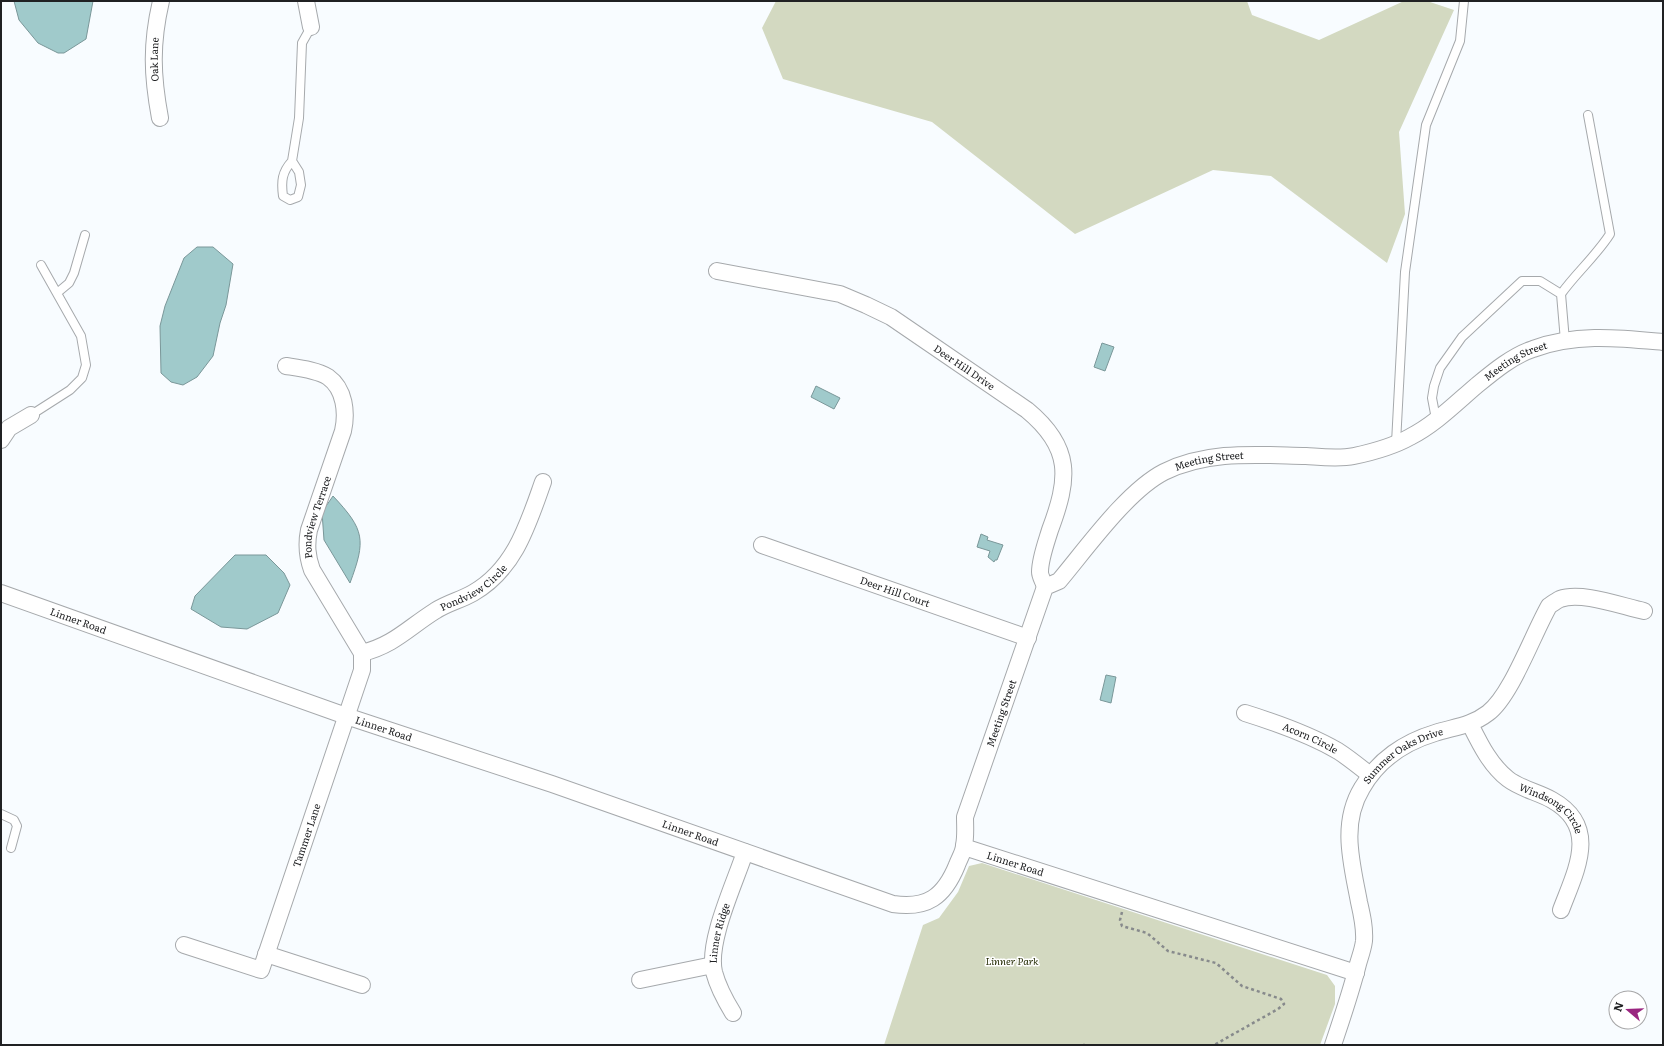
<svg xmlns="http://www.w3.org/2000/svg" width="1664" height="1046" viewBox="0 0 1664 1046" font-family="Literata,serif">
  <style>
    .green { fill: #d3d9c1 }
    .water { fill: #a0cacb; stroke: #7a9799 }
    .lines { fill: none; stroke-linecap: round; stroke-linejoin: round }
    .service-casing { stroke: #a6a9ac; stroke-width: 10 }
    .minor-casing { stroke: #a6a9ac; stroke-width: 18 }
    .path { stroke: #878a8c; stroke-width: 2.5; stroke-dasharray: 3 3; stroke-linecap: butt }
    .service { stroke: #fff; stroke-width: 8 }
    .minor { stroke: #fff; stroke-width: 16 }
    .labels { text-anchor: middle; stroke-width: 3; stroke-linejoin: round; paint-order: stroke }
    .street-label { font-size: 10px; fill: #202123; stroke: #fff }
    .park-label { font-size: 10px; font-style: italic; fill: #2a310a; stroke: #fff }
  </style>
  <rect width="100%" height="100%" fill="#f8fcff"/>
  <path class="green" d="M776,1H1247L1252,15L1319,40L1404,1H1427L1454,10L1399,132L1405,214L1387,263L1271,176L1213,170L1075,234L932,122L783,79L762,28Z
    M982,863L1327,975L1335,986V1004L1320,1045H884L923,925L939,918L958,892L969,866Z"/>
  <path class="water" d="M14,1H93L86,39L64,53H58L38,43L19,20Z
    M197,247H213L233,264L226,305L220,323L213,356L197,377L183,385L171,382L161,373L160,326L165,306L184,258Z
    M1102,343L1114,347L1105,371L1094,367Z
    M816,386L840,398L834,409L811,397Z
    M333,496C365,530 366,540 350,583L324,540L322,512Z
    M981,534L988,537L987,540L1003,545L997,560H995L994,562L988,557L990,551L977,547Z
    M235,555H266L284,573L290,585L278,613L247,629L221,627L191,609L195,596Z
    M1106,675L1116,677L1111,703L1100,700Z"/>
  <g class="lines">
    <defs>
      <path id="service" d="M292,161C282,172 281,181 283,196L290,200L298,197L301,185L299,172L292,161L299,118L302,43L311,27
        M57,293L69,283L74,273L85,235
        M1565,341L1561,294C1576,273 1596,256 1610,234L1588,115
        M31,415L70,390L82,378L86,365L81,336L41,265
        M1436,419L1432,398L1434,386L1440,368L1462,337L1522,281H1540L1561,294
        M1396,443L1405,272L1426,125L1460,41L1464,1
        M1,814L14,820L17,826L11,848"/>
      <g id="minor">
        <path d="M306,1L311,27"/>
        <path id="s1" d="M160,118C152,75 151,44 161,1"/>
        <path id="s2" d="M717,271L840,294L866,305L891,317L1027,410C1073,448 1069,479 1050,530C1046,543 1040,559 1040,572C1040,577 1044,582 1045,587"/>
        <path d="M1,440L9,428L31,415"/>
        <path id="s3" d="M762,545L1028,638"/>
        <path id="s4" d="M1,593L346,716L552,784L893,904C927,909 944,897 957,865C959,859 964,852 964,845C966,836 965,827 965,817L1045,587L1059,581C1086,549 1127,491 1164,472C1209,450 1257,455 1306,456C1322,457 1339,459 1354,456C1373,452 1394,446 1410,437C1434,425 1455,404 1476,386C1493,372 1512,356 1533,349C1576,333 1619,338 1663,342"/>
        <path id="s5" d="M362,653C394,645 408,628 435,611C447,603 461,600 473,593C515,569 528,524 543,482"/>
        <path id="s6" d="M1245,713C1277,723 1309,734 1338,751C1349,758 1360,767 1370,775"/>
        <path id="s7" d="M1470,724C1480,744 1490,765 1508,779C1521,789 1538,792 1552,800C1600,827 1576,870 1561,910"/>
        <path id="s8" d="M964,847L1356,973"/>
        <path id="s9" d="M184,945L261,970L362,670V653L312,570C307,556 306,545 309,530L343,431C347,413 345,389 328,377C317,370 299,368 286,366"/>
        <path d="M266,954L362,985"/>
        <path d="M640,980L713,965"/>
        <path id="s10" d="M733,1013C725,1000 718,987 714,972C707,941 735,883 745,852"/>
        <path id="s11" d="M1333,1045C1342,1018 1351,992 1358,964C1360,957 1363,949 1364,941C1365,928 1362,915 1359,902C1352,864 1340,824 1362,788C1378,760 1405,742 1435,733C1454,727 1471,726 1488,713C1511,696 1533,634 1549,606C1552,604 1556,601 1560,599C1581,591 1621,606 1644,611"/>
      </g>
    </defs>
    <use href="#service" class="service-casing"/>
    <use href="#minor" class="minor-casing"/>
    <path class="path" d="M1122,912L1120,920L1122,926L1147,933L1168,951L1216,963L1242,986L1281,999L1284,1004L1278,1009L1214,1045
      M1083,1045H1085"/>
    <use href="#service" class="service"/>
    <use href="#minor" class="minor"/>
  </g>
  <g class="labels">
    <g class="street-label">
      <text dy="4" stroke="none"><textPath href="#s1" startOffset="59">Oak Lane</textPath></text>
      <text dy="4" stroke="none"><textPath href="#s4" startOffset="1871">Meeting Street</textPath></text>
      <text dy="4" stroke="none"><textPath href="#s2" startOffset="270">Deer Hill Drive</textPath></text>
      <text dy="4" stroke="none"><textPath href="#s4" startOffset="1535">Meeting Street</textPath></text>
      <text dy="4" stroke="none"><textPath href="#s9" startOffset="566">Pondview Terrace</textPath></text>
      <text dy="4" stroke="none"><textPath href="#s5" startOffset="130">Pondview Circle</textPath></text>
      <text dy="4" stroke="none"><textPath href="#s3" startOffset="141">Deer Hill Court</textPath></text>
      <text dy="4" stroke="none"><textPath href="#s4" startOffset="82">Linner Road</textPath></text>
      <text dy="4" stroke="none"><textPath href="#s4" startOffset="1187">Meeting Street</textPath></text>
      <text dy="4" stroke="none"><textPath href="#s4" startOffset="406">Linner Road</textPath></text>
      <text dy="4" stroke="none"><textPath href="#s6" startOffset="70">Acorn Circle</textPath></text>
      <text dy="4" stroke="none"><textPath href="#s11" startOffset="319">Summer Oaks Drive</textPath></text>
      <text dy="4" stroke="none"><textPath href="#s7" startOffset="121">Windsong Circle</textPath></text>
      <text dy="4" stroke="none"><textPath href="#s4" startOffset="730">Linner Road</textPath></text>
      <text dy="4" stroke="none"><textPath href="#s9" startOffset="223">Tammer Lane</textPath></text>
      <text dy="4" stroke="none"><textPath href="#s8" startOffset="54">Linner Road</textPath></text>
      <text dy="4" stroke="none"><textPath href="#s10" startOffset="85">Linner Ridge</textPath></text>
    </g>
    <g class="park-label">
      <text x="1012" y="965">Linner Park</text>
    </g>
  </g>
  <rect width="1664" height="1046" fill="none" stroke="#202123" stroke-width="4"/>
  <g transform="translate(1628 1010) rotate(289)"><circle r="19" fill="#ffffff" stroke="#a6a6a7"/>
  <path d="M0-3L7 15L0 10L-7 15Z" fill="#9a2580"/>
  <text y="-6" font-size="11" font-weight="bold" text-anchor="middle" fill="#202123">N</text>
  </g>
</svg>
